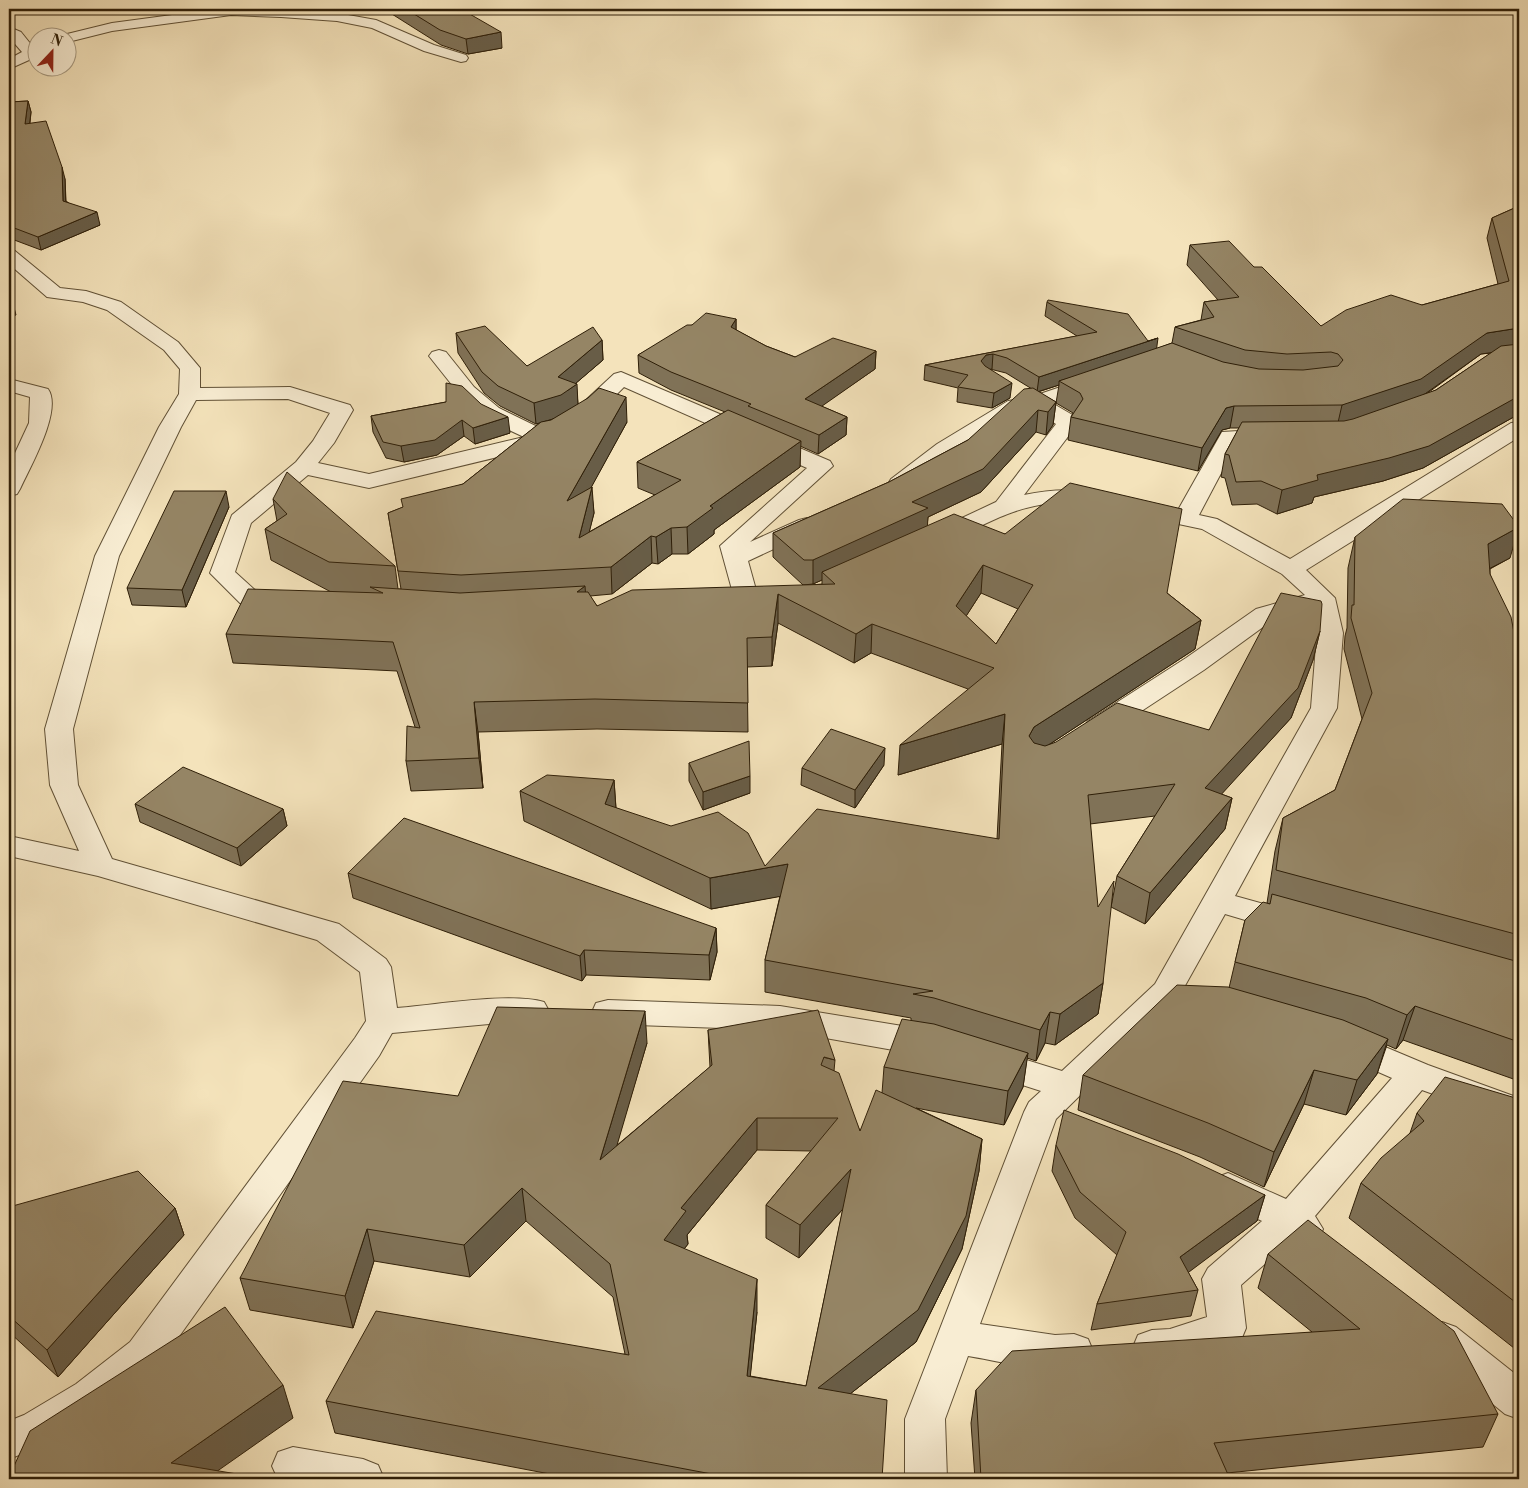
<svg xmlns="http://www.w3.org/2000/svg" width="1528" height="1488" viewBox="0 0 1528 1488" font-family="'Libre Bodoni',serif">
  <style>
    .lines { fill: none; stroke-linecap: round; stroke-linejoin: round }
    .minor-casing { stroke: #605035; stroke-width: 2 }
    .minor { fill: #f8edd3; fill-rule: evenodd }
    .wall { fill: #807257; stroke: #2f1f08; fill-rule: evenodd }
    .shaded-wall { fill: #685d47; stroke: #2f1f08 }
    .building { fill: #958565; stroke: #2f1f08; fill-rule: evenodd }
  </style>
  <rect width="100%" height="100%" fill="#f4e3bb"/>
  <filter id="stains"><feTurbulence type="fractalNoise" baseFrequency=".004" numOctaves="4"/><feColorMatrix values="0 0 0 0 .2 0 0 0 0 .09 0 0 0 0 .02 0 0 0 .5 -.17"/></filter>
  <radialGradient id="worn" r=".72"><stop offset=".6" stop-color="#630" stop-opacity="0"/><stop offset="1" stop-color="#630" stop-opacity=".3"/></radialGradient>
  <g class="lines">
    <defs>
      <path id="minor" d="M217,9H281L337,13L376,20L434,45L466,55L468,58L466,61L461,62L424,51L372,28L337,21L281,17L231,15L112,31L68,42V38H61L63,35L112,23Z
        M9,27L21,32L33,47L38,46V56L9,69V59L22,52L9,37Z
        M9,250L15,251L60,288L86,291L121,302L178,342L200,368V388L290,387L350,405L353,410L334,443L318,463L369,474L524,437L483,418L460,395L429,356L432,352L439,350L446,352L474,387L499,408L552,434L555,439L552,444L369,488L308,475L251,523L235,572L256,591L290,595L293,600L290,605L281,607L240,603L210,573L232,515L296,462L313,441L330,413L288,399L196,400L181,427L119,556L73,729L78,785L112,859L339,924L386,959L391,967L397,1008C436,1005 509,992 544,1002L549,1011L544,1020L533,1023H500L392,1033L379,1056L158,1366L104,1410L52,1442L9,1459V1421L24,1415L76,1384L130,1342L355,1038L366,1021L360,972L317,940L98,876L9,856V836L79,851L50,785L45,729L95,556L159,427L179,394L180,369L164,350L107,310L83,302L47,297L9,264Z
        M621,372L830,461L833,466L750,542L799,520L807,518L815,520L819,525L815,530L748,561L758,597L755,602L746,604L737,602L734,597L720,546L807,468L624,387L589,422L581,423L573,422L570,417L573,412L614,374Z
        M1093,376L1100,378L1103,382L1100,386L1052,403L1076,417L1079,422L1024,495C1048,490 1074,488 1098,494L1101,499L1098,504C1082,508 1065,503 1048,504C1013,507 980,527 948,542L940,544L932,542L928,537L932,532L996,502L1056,424L1030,408L1022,410L953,454L907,489L899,491L891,489L888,484L891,479L937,444L1008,401L1028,398Z
        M9,379L48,389C63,410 30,467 20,489L17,494L9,496V466L29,423L30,397L9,391Z
        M1519,422V437L1306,570L1335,598L1343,633L1337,708L1235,896L1300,914L1304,922L1300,930L1289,933L1225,914L1177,1000L1056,1119L980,1324L1055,1335L1074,1334L1088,1339L1093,1351L1088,1363C1052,1376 1005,1362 968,1356L945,1419L947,1479H905V1419L1024,1112L1029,1102L1041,1091L976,1070L971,1061L976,1052L988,1048L1062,1071L1155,984L1311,708L1317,633L1313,608L1274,619L1204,670L1108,733L1098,735L1088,733L1084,727L1088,721L1186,658L1256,609L1305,595L1282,574L1202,529L1136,515L1132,510L1136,505L1144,503L1178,510L1222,432L1272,429L1280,431L1283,436L1280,441L1237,443L1199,515L1217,519L1290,559L1511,423Z
        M608,1000L780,1006L933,1031L945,1035L950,1044L945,1053L933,1057L780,1030L608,1024L596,1021L592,1012L596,1003Z
        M1347,1031L1428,1065L1519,1098V1125L1422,1090L1315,1216L1323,1229L1318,1240L1305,1244L1292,1240L1241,1285L1246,1328L1241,1340L1170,1363L1152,1364L1138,1359L1133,1347L1138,1335L1152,1330L1170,1329L1207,1317L1202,1279L1208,1268L1262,1221L1215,1198L1210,1188L1215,1178L1228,1173L1286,1199L1392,1078L1335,1053L1330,1044L1335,1035Z
        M1442,1322L1456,1327L1519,1377V1419L1505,1414L1428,1351L1423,1339L1428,1327Z
        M293,1447L363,1459L378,1465L384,1479H278L272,1466L278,1452Z"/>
    </defs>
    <use href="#minor" class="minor-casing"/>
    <use href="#minor" class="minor"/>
  </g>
  <path class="wall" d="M384,9H461L502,48L468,54L441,45Z
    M28,101L31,112L30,123L65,179L66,201L100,225L41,250L9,238V102Z
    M1519,206V414L1423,468L1383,481L1314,497L1312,503L1277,514L1257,504L1232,505L1225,478L1221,477L1225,454L1239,428H1230L1222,430L1198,471L1068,440L1071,417L1073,413L1056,403L1059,385L1038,392L1056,402L1053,425L1046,435L1036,432L981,492L928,517L927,526L1005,534L1167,593L1201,620L1195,649L1050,744L1209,730L1320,631L1313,660L1291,718L1221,794L1232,798L1225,829L1145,924L1111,907L1117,876L1155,816L1090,824L1103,983L1098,1014L1055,1045L1045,1043L1036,1061L1027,1058L1023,1087L1004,1125L916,1108L982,1139L979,1171L962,1249L916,1342L850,1394L882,1479H576L335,1433L326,1401L625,1354L613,1297L526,1221L470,1277L374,1261L353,1328L250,1310L240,1278L458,1096L647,1043L616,1146L710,1067L708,1030L835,1060L834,1071L860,1131L882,1093L884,1067L911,1020V1018L765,992V960L780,896L711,909L524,821L520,791L614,780L616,808L765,866L997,839L1002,744L898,775L968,689L871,653L854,663L778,623L772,666L747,667L748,732L597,729L478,732L483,788L411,791L406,761L415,727L397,671L233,663L226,634L331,592L271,560L265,529L277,521L273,499L395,566L398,589H401L388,513L463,484L540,423L536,424L500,406L484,393L458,353L456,333L527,366L602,340L603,360L576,383L578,404L627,422L591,487L594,513L589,532L655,495L638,488L637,462L725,412L671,390L639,373L638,355L692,325L736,319V330L766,346L795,357L876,351L875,369L821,406L847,417L846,435L818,454L800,446V467L714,530V534L688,554H672L658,564L652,563L612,594L590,596L597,606L822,584V580L813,584L803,585L773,557V533L889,482L968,440L1032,389L1006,373L990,369L1010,398L992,408L957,402L958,388L924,380L925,365L1077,336L1045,316L1047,302L1148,341L1156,349L1172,343L1175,327L1201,320L1204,302L1218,300L1187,265L1190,245L1254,267L1321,326L1422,305L1498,284L1487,238L1492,218ZM1491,353L1436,390L1425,395L1481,354ZM981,593L1018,609L996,644L966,616ZM757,1150L811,1151L766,1205V1238L799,1258L843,1209L806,1386L750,1376L757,1312L684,1249L688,1244L687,1235Z
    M446,402L510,433L475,444L464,436L437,455L404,462L386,458L373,432L371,416Z
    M229,507L186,607L132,605L127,588Z
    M1355,537L1510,558L1490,569V574L1519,658V1081L1403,1040L1396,1049L1387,1045L1377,1074L1346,1115L1304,1104L1264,1187L1200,1157L1078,1110L1083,1075L1229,988L1245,920L1270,904L1267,903L1275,851L1283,818L1335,790L1362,719L1344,649L1345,636L1347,628L1348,568Z
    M689,763L750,793L703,810L689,781Z
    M884,765L855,808L801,785L802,768Z
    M135,804L283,809L287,826L241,866L140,822Z
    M348,873L716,928L717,952L710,980L586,975L582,981L353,898Z
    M1519,1099V1352L1349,1218L1361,1183L1410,1133L1417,1113Z
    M1056,1145L1265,1195L1257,1221L1188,1272L1198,1290L1191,1316L1091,1330L1097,1304L1117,1255L1075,1218L1052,1171Z
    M9,1207L175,1208L184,1235L58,1377L9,1332Z
    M1268,1254L1498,1414L1483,1447L1227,1473L1230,1479H975L971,1423L976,1390L1312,1332L1258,1288Z"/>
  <path class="shaded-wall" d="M501,32L502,48L468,54L466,39Z
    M28,101L31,112L28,136L25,124Z
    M62,167L65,179L66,213L63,201Z
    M97,212L100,225L41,250L38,237Z
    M12,300L16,315L9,317V301Z
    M736,319V337L731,327Z
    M1519,328V349L1481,354L1415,401L1337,427L1342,405L1487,333Z
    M1158,338L1156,353L1059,381V385L1037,392L1039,377Z
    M602,340L603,360L568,390L577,384L578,405L563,416L536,424L534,403L558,377Z
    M876,351L875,369L805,418V399Z
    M993,354L992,369L985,370L981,361L986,355Z
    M1012,383L1010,398L992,408L994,393Z
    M1519,396V414L1423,468L1383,481L1314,497L1312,503L1277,514L1282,490L1317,475Z
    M626,397L627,422L569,528L567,501Z
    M1056,402L1053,425L1046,435L1048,412Z
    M1234,406L1230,428L1222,430L1198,471L1202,448L1226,408Z
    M1038,410L1036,432L981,492L928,517L927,532L822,572V580L813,584V560L912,502Z
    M508,417L510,433L475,444L473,428Z
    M847,417L846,435L818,454L819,435Z
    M462,420L464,436L437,455L404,462L401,446Z
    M801,441L800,467L714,530V534L688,554L687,527L710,506Z
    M592,487L594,513L581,565L579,538Z
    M226,491L229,507L186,607L182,590Z
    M1519,527L1510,558L1479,574L1488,544Z
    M671,528L672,554L658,564L656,537Z
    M651,536L652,563L612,594L611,567Z
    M983,565L981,593L954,635L956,606Z
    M585,586L587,615L577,592Z
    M778,594V623L772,666V637Z
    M1201,620L1195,649L1030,757L1029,736L1034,727Z
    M872,624L871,653L854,663L856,634Z
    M1320,631L1313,660L1291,718L1199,819L1205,788Z
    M474,702L478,732L483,788L479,758Z
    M1005,714L1002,744L898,775L900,745Z
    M885,748L884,765L855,808V790Z
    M750,776V793L703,810V792Z
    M614,780L616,810L605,804Z
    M1232,798L1225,829L1145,924L1150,893Z
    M283,809L287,826L241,866L237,848Z
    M788,864V895L711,909L710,878Z
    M716,928L717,952L710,980L709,955Z
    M584,950L586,975L582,981L580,956Z
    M1103,983L1098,1014L1055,1045L1060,1014Z
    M1415,1006L1403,1040L1396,1049L1407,1015Z
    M645,1011L647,1043L603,1193L600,1160Z
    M1050,1012L1045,1043L1036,1061L1040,1030Z
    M1388,1039L1377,1074L1346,1115L1357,1080Z
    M1028,1053L1023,1087L1004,1125L1008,1091Z
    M1314,1070L1304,1104L1264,1187L1274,1152Z
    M757,1118V1150L687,1235L688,1244L665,1273L664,1240L681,1208Z
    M982,1139L979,1171L962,1249L916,1342L817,1420L818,1388Z
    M851,1169L850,1201L799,1258L800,1225Z
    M522,1188L526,1221L470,1277L464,1245Z
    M1265,1195L1257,1221L1173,1284L1180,1257Z
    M175,1208L184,1235L58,1377L47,1350Z
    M367,1229L374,1261L353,1328L345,1296Z
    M757,1279V1312L747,1408V1376Z
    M283,1385L293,1418L206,1479L171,1463Z"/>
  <path class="building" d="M406,9H461L501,32L466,39L440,30Z
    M28,101L25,124L46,121L62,167L63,201L97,212L38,237L9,226V102Z
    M1519,206V328L1487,333L1421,379L1342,405L1234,406L1226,408L1202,448L1071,417L1083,399L1080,393L1059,381L1172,343L1223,362L1259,369L1303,370L1338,366L1343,360L1338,354L1331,352L1287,354L1245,350L1175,327L1214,317L1204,302L1239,297L1190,245L1229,241L1254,267H1262L1321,326L1346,310L1391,295L1422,305L1509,281L1492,218Z
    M1048,300L1128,314L1148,341L1158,338L1039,377L1007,358L993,354L986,355L981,361L985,366L1012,383L994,393L958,387L968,375L925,365L1097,332L1047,302Z
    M706,313L736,319L731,327L766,346L795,357L833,338L876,351L805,399L847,417L819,435L748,406L751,404L671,372L638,355L687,325H692Z
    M485,326L527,366L593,327L602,340L558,377L577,384L561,395L534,403L498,386L482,372L456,333Z
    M1519,344V396L1429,446L1389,458L1317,475L1318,480L1282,490L1261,481L1236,482L1229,455L1225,454L1242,422L1344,421L1353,419L1436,390L1501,346Z
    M446,383L462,386L481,404L508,417L473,428L462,420L435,440L401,446L383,442L371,416L446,402Z
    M599,388L626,397L567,501L592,487L579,538L681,480L637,462L728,410L801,441L710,506L713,508L687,527L671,528L656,537L651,536L611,567L461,575L398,571L388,513L403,507L401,499L463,484L541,422L551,420L588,398Z
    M1033,388L1056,402L1048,412L1038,410L983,469L912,502L928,508L813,560H804L773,533L889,482L968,440L1024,389Z
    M287,472L395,566L329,562L265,529L287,514L273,499Z
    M1070,483L1182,509L1167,593L1201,620L1034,727L1029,736L1034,743L1045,746L1056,742L1117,703L1209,730L1281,593L1321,601L1322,604L1320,631L1298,688L1205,788L1232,798L1150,893L1117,876L1175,784L1088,795L1098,907L1114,881L1103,983L1060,1014L1050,1012L1040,1030L934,998L913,994L933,991L765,960L788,864L710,878L520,791L547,775L614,780L605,804L671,826L718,812L748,833L765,866L817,809L999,839L1005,714L900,745L994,668L872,624L856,634L778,594L772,637L747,638L748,703L595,699L474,702L479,758L406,761L407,726L420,728L393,642L226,634L248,589L383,593L370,587L460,593L585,586L577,592H588L597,606L632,590L835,584L822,572L954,514L1005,534ZM983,565L1033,585L996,644L956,606Z
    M174,491H226L182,590L127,588Z
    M1403,499L1502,504L1519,527L1488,544L1490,574L1511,617L1519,658V935L1276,870L1283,818L1335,790L1372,693L1351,618L1352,605H1354L1355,537Z
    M831,729L885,748L855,790L802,768Z
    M749,741L750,776L703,792L689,763Z
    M183,767L283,809L237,848L135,804Z
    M404,818L716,928L709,955L584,950L580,956L348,873Z
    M1272,894L1519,962V1042L1415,1006L1407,1015L1366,998L1235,962L1245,920L1263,902L1270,904Z
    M1177,985L1228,987L1343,1020L1388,1039L1357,1080L1314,1070L1274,1152L1208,1123L1083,1075Z
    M497,1007L645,1011L600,1160L712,1065L708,1030L818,1010L835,1060L824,1057L821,1065L839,1073L860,1131L876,1090L982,1139L966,1216L918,1310L818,1388L887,1400L882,1479H738L326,1401L376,1311L629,1355L610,1264L522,1188L464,1245L367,1229L345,1296L240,1278L343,1081L458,1096ZM757,1118H838L766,1205L800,1225L851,1169L806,1386L747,1376L757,1279L664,1240L686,1211L681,1208Z
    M902,1019L934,1024L1028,1053L1008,1091L884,1067Z
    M1445,1077L1519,1099V1305L1361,1183L1381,1158L1424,1121L1417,1113Z
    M1064,1110L1178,1154L1265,1195L1180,1257L1198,1290L1097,1304L1126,1232L1080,1192L1056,1145Z
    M138,1171L175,1208L47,1350L9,1316V1207Z
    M1308,1220L1454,1331L1498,1414L1214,1443L1230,1479H981L976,1390L1012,1351L1360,1329L1268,1254Z
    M225,1307L283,1385L171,1463L267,1479H9V1477L30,1431Z"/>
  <rect width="1528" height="1488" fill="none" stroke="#f4e3bb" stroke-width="30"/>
  <rect x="10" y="10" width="1508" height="1468" fill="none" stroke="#2f1f08" stroke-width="2.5"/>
  <rect x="15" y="15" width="1498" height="1458" fill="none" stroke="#2f1f08"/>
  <g transform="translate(52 52) rotate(22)"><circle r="24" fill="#f8edd3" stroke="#a89b82"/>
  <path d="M0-4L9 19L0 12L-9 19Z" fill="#8f2418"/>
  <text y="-8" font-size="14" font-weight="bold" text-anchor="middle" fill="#2f1f08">N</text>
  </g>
  <rect width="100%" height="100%" filter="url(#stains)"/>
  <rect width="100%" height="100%" fill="url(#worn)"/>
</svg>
